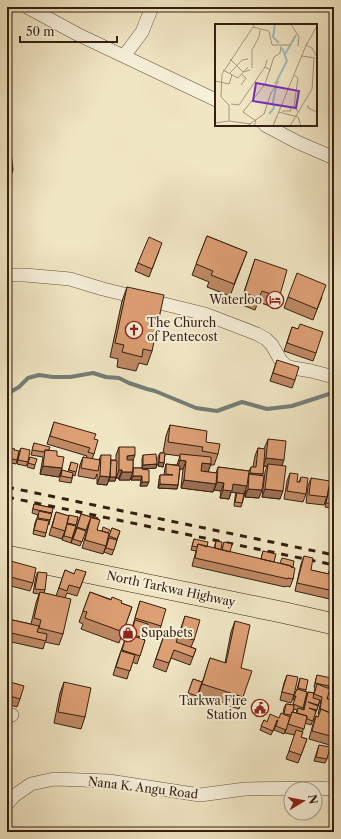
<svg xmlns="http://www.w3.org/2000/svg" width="341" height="839" viewBox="0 0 341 839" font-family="'Libre Caslon Text',serif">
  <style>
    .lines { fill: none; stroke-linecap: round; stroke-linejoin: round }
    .stream { stroke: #747e78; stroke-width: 4 }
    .street-casing { stroke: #64513d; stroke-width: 14 }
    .primary-casing { stroke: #351f10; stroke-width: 22 }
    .street { stroke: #f6efd9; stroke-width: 13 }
    .primary { stroke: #f1e6c4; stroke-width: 21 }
    .rail { stroke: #351f10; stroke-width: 3; stroke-dasharray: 7 7; stroke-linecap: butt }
    .wall { fill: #be8964; stroke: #351f10; fill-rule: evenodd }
    .shaded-wall { fill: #9b6f51; stroke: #351f10 }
    .building { fill: #dd9f74; stroke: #351f10 }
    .labels { text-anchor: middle; stroke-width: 4; stroke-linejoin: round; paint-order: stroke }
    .poi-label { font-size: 12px; fill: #351f10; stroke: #f6efd9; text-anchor: end }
    .street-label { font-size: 12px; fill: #351f10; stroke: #f6efd9 }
    .inset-river { fill: none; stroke: #9ebdbd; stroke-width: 2 }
    .inset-road { fill: none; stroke: #a6967c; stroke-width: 1 }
    .view { fill: #7b2cbf; fill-opacity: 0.15; stroke: #7b2cbf; stroke-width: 2 }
    .inset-edge { fill: none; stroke: #351f10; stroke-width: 2 }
  </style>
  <rect width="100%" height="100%" fill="#f1e6c4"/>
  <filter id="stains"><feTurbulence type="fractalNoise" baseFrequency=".005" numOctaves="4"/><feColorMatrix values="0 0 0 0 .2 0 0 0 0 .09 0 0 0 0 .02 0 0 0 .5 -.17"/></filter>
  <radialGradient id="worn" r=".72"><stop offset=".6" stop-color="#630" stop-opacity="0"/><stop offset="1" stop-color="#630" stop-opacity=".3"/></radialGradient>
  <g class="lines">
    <path class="stream" d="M7,394L19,387L28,378L39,375L53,377H70L93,373L106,377L119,378L129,383L147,389L155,391L196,408L217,411L242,402L267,409L292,406L329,394L334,391"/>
    <defs>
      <path id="street" d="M27,7L77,34L216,100
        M124,56L142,32L152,7
        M265,125L297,142L334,158
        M7,275H25L70,279L103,289L205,314L257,334L266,339L272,345L281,361L288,367L311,371L334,377
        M7,717L12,715
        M7,804L14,796L31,784L54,779L109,781L200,795L245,789L316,788L334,789"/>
      <path id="primary" d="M7,556L281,612L334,624"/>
    </defs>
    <use href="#street" class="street-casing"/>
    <use href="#primary" class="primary-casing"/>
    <use href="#street" class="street"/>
    <use href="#primary" class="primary"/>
    <path class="rail" d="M7,487L334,555
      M7,497L334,565"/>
  </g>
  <path class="wall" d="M207,236L247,252L230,296L207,287L209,282L192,275Z
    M159,251L149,277L135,271L138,263Z
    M255,259L280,295L275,306L270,304V306L258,302L255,310L240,304Z
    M127,287L152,351L147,365L139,363L136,371L117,367L118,359L110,357L122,301Z
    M288,297H322L313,320L284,308Z
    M292,327L298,329L316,353L313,361L284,351Z
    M277,360L295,380L292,388L270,381Z
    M54,422L94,439V454L92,459L99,460L101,455L111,460H116V455L119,447L133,460V468H142V459L143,455L157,464L156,468L142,469L147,486H140L141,480H131V477L130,480H119V478H116L115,481H108L107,485L97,484V474L95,479L78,476L80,465L83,457L86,458L87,456L47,444Z
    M170,425L206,442L218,454L214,465H210L208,472L216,473L218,467L249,471L251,467H253L255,456L258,448L264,449L268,439L282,466L280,499L262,497L265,472L267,466H264L259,498L245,497L246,490L241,507L234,506L235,497L236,493L231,492L229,499L220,498L221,491L214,490V488L213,492L181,488L183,469H180L178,485L177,489L158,488L159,479L160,475H164L165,468L166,464L177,465L180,456L165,454L164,463L163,467L158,466V457L160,453H163L166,436Z
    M34,443L49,450L57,456L62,468L59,477L40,474L43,457L31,455Z
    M9,448L14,450L17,460L16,464L7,462V452Z
    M21,448L28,462L26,466L17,464L19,452Z
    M30,457L35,465L34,469L27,467Z
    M71,462L76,472L75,476L73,475L71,483L59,481L62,470L68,472Z
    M290,473L297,482H299L301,477L306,494L303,502L284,499L287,481Z
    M311,478L329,484L331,480L334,481V509L325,507L327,496L324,505L306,503L308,486Z
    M34,504L53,508L50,520L49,525L48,524L45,537L33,534L35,523L38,515L32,513Z
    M56,512L69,516L78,517L71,543L62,540L65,531L62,539L49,535Z
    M81,514L91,517L80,546L71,543Z
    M91,517L97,530L108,533L106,546L103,554L82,548Z
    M112,528L120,531L112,555L104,552Z
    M194,539L207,547L214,548L216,541L221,550H222L224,542L230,552L261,559L263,551L274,562L293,567V579L290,587L286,586L285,587L192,566L196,551L191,550Z
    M304,556L311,570L328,574L332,563H334V600L295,591L301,564Z
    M7,560L33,583L30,591L7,585Z
    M65,570L74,574L86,572L77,596L67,593L65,598L63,634L59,645L45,642L43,649L7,641V613L8,619L31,624L36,603L39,594L33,593L36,576L38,572L45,590L44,593L56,596Z
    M90,592L132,607L119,643L81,629L83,624L79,622Z
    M140,601L161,626L158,634L146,630L143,639L145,640L137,664L132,662L127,679L113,675L118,659L127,634L130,635Z
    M185,616L194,640L191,647L196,649L190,665L171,658L166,672L153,667L163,638L179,634Z
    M235,621L243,697L239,709L198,696L210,658L225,663L231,632Z
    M334,659V681L331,680L333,670L331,669Z
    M287,675L294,695L291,703L280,700L284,683Z
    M317,675L329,686L327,699L332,700L334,695V702H333L330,713L331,723L334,724V720V758L330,757L333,746L309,739L313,724L316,716L318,717L319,714H318L321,701H320L311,725L305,723L301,737L307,739L298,763L286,759L295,735L285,733L288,722L284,734L274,730L276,724L271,735L260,730L264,720L267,722L279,718L283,714L284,708L286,704L293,705L295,700H293L297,689L300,678L306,690L305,692H307L302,709L303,710L308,692L314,693L315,688L314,687ZM294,709L297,710L296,713L293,712Z
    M193,679L202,682L196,700L187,697Z
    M7,681L20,699L17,707L7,704Z
    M64,682L85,717L81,729L54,723L60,693Z
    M319,745L327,759L325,763L314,761Z"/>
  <path class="shaded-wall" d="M13,170L9,182H7V171Z
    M135,455L132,463L124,464L127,456Z
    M266,458L284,460L281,468L268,464L267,466H263Z
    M180,460L186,461L183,469H177Z
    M159,462L164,463L163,467L158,466Z
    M202,463L211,464L208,472L199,471Z
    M157,464L156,468L142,469L143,465Z
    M43,466L62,468L59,477L40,474Z
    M119,470H122L119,478H116Z
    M122,472H133L130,480H119Z
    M250,473L263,474L260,482L249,474Z
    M100,476L110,477L107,485L97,484Z
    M133,476H142L141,480H131Z
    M110,477H116L115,481H108Z
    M184,480L216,484L213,492L181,488Z
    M142,482H149L147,486H140Z
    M217,482L224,483L221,491L214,490Z
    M160,484L178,485L177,489L158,488Z
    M233,484L247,486L244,494L231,492L229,499L220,498L223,490Z
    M248,489L262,490L259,498L245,497Z
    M265,489L283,491L280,499L262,497Z"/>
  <path class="building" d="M11,152L13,170L7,171V153Z
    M207,236L247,252L234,284L211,275L213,271L196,264Z
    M149,237L162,243L152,269L138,263Z
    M255,259L287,270L280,295L274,293V295L262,291L259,298L244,293Z
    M297,273L326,285L317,309L288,297Z
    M127,287L164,295L152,351L143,349L142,357L122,352L124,345L115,343Z
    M300,324L323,332L316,353L287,343L292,327L298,329Z
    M277,360L299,367L295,380L273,373Z
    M54,422L96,434L94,439L98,440L94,454L88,452L90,448L50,436Z
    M170,425L207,431L206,442L220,444L218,454L202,451L203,447L168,442Z
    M268,439L286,441L284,460L266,458Z
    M34,443L50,447L49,450H45L44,452L32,450Z
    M119,447H135V455L127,456V460H133V472H122V470H119Z
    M9,448L15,449L14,450L19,451L17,460L7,458Z
    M21,448L30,450L28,462L18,460Z
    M258,448L265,449L263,474L250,473L251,467H256Z
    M45,450L57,451V456L64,457L62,468L43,466Z
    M160,453H165L164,463L159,462Z
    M156,454L157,464L143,465V455Z
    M180,454L211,457V464L202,463L201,471L217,473L216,484L184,480L186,461L180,460Z
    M101,455H111L110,477L100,476Z
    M30,457L37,459L35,465L28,463Z
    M83,457L100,460L98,471L81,468Z
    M111,460L117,461L116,477H110Z
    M71,462L78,464L76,472L69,470Z
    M166,464L180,466L178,485L160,484V475H173L166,474Z
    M268,464L286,466L283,491L265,489Z
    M218,467L249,471L247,486L233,484L232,491L223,490L224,483L217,482Z
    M133,468H142V469L149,470V482H142V476H133Z
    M62,470L73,473L72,478L61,476Z
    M290,473L298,474L297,482H300L301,477L308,478L306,494L287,491Z
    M249,474L264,476L262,490L248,489Z
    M311,478L330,481L327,497L309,495Z
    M331,480L334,481V494L328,492Z
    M237,493L244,494L242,503L235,502Z
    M328,494L334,495V504L326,503Z
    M34,504L53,508L52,513L33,509Z
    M39,511L52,514L50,520L38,518Z
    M56,512L69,516L65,531L52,527Z
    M81,514L91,517L86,530L77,527Z
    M69,515L78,517L76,525L67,523Z
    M92,516L98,518V519L92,518Z
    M91,517L100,520L97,530L109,533L106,546L85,540Z
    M37,519L49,521L46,533L34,530Z
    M67,524L76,526L72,538L64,536Z
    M103,527L110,530L108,533L102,531Z
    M77,528L86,531L82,542L73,539Z
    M112,528L120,531L117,539L109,536Z
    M109,538L117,540L114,550L106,548Z
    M194,539L208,542L207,547L198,544L197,547L192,546Z
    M216,541L222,542L221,550L215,548Z
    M224,542L232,544L230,552L222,550Z
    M198,544L291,566V567L295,568L293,579L288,578V579L195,558Z
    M263,551L276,554L274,562L261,559Z
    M304,556L313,558L311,570L329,574L332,563H334V591L297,583Z
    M282,558L294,561L293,567H291V566L280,563Z
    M7,560L36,568L33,583L7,576Z
    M76,569L86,572L80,588L69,585L67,591L59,588L65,570L74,574Z
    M38,572L47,573L45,590L35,589Z
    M40,592L71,599L63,634L39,628L41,620L34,618Z
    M90,592L111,600L112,597L122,601L121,603L132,607L123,632L85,618L87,612L83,611Z
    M140,601L166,609L161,626L135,618Z
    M7,613H9L8,619L39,626L37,632L47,634L46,641L7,632Z
    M185,616L200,620L194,640L179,636Z
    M135,620L148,624L144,638L131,634Z
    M235,621L250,625L241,668L252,671L243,697L202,684L210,658L226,663Z
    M166,630L179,634L176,642L196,649L193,657L174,650L169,663L156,659Z
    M127,634L145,640L140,656L122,650Z
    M121,651L135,655L130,671L116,667Z
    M334,668V677L332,676Z
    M287,675L298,677L294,695L282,692Z
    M317,675L331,678L329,686L315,683Z
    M300,678L308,680L306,690L298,688Z
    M193,679L202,682L197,696L188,693Z
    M7,681L24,686L20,699L7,695Z
    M64,682L91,688L85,717L58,712Z
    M317,684L330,689L327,699L333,700L330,713L321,709V710H320L322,697L314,694Z
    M297,689L307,692L303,708L293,704L296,696H294Z
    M308,692L314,693L313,698L320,700L318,705L308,702L318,706L317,710L309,708L316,711L313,721L307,719V716L297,713L298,708L304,710Z
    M286,704L294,705L293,712H292L291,715L284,714Z
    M321,709L333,714L331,723L334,724V737L312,731L316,716L318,717Z
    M292,712L307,716L304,729L288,724Z
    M281,713L290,717L286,730L276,726L278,720H277L273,731L261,726L264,720L267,722L270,714L279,718Z
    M296,730L303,732L301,737L307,739L301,755L289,751Z
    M319,745L330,747L327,759L316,757Z"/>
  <defs>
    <symbol id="hotel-ring" viewBox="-11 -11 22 22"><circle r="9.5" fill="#f6efd9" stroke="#8f2418" stroke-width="1.5"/><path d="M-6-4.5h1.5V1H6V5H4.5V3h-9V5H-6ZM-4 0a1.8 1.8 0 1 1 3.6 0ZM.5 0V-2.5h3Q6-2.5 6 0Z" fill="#8f2418"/></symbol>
    <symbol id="church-ring" viewBox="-11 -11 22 22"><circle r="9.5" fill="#f6efd9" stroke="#8f2418" stroke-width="1.5"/><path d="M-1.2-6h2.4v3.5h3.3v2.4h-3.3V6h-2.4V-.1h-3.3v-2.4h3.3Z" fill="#8f2418"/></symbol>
    <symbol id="shop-ring" viewBox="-11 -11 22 22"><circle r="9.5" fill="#f6efd9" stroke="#8f2418" stroke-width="1.5"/><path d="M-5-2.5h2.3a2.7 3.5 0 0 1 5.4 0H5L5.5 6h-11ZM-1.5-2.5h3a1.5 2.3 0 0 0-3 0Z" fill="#8f2418"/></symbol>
    <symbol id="civic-ring" viewBox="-11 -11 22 22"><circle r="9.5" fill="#f6efd9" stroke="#8f2418" stroke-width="1.5"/><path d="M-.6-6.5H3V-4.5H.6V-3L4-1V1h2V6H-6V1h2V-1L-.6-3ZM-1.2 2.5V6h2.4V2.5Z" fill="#8f2418"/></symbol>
  </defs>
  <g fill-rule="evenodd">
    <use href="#hotel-ring" x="265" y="290" width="20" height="20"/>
    <use href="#church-ring" x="124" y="320" width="20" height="20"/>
    <use href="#shop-ring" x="118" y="623" width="20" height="20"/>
    <use href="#civic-ring" x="250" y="698" width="20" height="20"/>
  </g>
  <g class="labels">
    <g class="poi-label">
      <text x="262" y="304">Waterloo</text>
      <text x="147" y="327" text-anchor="start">The Church<tspan x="147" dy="14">of Pentecost</tspan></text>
      <text x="141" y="637" text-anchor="start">Supabets</text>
      <text x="247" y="705">Tarkwa Fire<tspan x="247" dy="14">Station</tspan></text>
    </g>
    <g class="street-label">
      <text transform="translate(171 589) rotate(12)" y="4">North Tarkwa Highway</text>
      <text transform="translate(143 788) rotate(7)" y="4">Nana K. Angu Road</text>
    </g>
  </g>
  <g transform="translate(215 24)">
    <rect width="102" height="102" fill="#f1e6c4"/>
    <path class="inset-river" d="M60,0L58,13L64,19M70,30L81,11M60,60L72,37L67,24M54,90L59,84L58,78L61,63"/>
    <path class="inset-road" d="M76,0L84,13L83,22M38,3L54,7L57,21H76M92,20L102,2M91,21L97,24L102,33M87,32L100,34M15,35L28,48L35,46M52,36L50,43L56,46M37,44V26L44,13L45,6M8,46L23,54L33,43M15,49L27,36L33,35M79,51L83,54L79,82L83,88M0,57L14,60L17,51M26,61L31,54L26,50M16,80L24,81L50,43M93,81V84L102,88M67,87H76L75,82M64,88L83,93L86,102M14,97V81L6,73L7,50L40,0M0,99L14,97L36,100M32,102L49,90L56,69L64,57M39,102L41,97L28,88L50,60L59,33L65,29L66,22M58,102L92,19M75,102L97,65L99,34"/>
    <path class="view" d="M41,59L84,67L81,84L38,77Z"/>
    <rect width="102" height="102" class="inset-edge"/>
  </g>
  <rect width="341" height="839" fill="none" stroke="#f1e6c4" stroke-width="24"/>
  <rect x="8" y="8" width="325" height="823" fill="none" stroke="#351f10" stroke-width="2"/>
  <rect x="12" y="12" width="317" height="815" fill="none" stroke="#351f10"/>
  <g transform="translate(303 801) rotate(80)"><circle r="19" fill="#f6efd9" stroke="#a99c89"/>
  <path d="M0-3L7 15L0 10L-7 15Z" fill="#8f2418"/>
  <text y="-6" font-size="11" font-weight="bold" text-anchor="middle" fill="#351f10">N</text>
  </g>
  <path d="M20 36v6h97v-6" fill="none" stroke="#351f10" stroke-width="2"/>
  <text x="26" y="36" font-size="12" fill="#351f10" stroke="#f6efd9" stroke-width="3" paint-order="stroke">50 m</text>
  <rect width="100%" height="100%" filter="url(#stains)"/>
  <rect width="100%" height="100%" fill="url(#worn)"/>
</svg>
